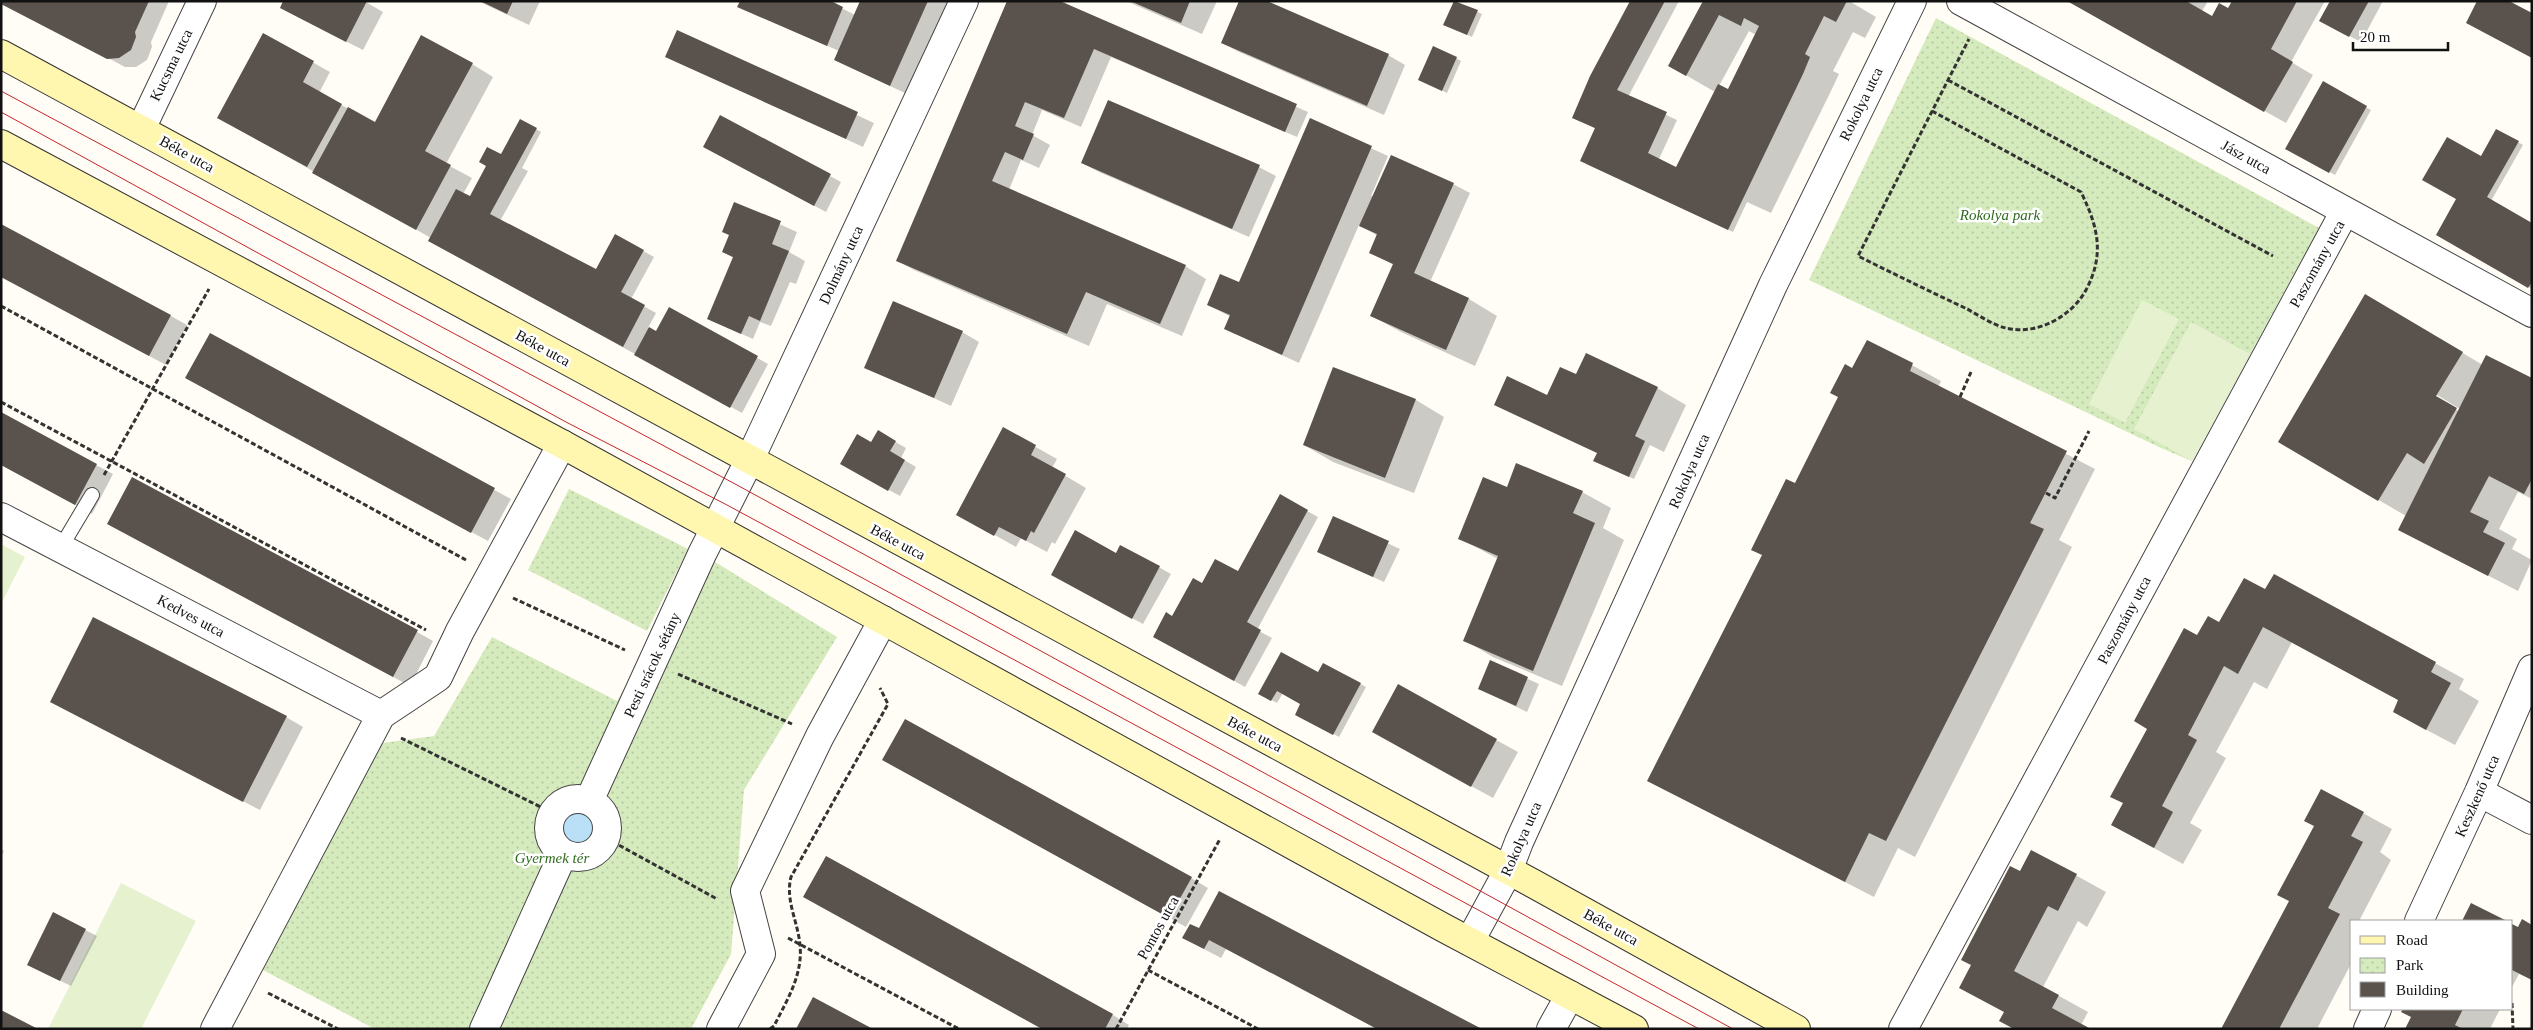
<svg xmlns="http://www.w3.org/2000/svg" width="2533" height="1030" viewBox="0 0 2533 1030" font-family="Georgia,serif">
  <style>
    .park { fill: url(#park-dots) }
    .pitch { fill: #e6f2cf }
    .water { fill: #b9e0f7; stroke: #3f96cf }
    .shadow { fill: #0003; fill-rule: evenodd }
    .building { fill: #5a524d }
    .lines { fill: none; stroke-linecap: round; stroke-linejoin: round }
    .lane-casing { stroke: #444; stroke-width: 16 }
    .street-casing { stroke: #444; stroke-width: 30 }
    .secondary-casing { stroke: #333; stroke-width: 30 }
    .path { stroke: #333; stroke-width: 3; stroke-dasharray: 5 2.5; stroke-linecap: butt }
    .lane { stroke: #fff; stroke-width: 14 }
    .street { stroke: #fff; stroke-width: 28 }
    .secondary { stroke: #fff6b0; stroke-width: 28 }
    .tram { stroke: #c4262e; stroke-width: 1 }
    .labels { text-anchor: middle; stroke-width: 5; stroke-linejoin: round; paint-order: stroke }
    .street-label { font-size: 15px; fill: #111; stroke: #fff }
    .park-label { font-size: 15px; font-style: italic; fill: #2f6b1f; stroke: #fff }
  </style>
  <defs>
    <pattern id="park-dots" width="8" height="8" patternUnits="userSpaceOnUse" patternTransform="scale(1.25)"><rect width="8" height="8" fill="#d5ebbd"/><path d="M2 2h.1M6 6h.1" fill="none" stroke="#b6c8a1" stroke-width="1.8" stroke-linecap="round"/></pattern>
  </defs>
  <rect width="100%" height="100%" fill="#fffdf5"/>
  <path class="park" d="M1936,18L2319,228L2192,461L2161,448L1809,280Z
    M569,489L688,549L647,631L528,570Z
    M702,554L837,637L744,790L731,954L691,1029H375L261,969L383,743L434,736L492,637L617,701Z"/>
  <path class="pitch" d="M2142,300L2179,319L2125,423L2089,404Z
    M2191,322L2250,354L2192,461L2134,429Z
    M1,544L25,557L1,604Z
    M121,883L196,921L141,1029H48Z"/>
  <path class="water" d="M555 828a23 23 0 1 1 46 0a23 23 0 1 1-46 0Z"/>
  <path class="shadow" d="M1,1H169L151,42L152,47L147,60L136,67H125Z
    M364,1L383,12L363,50L298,17Z
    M478,1H540L529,25Z
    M828,1L855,15L861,1H949L907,94L835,60L839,51L739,7Z
    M1057,1L1308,112L1297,137L1111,57L1081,127L1042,110L1032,135L1050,145L1039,168L1021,160L1009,190L1185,266L1206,279L1182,336L1107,304L1089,346L914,270L897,260Z
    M1126,1H1217L1202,34Z
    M1455,1L1482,14L1472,37L1445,24Z
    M1632,1H1679L1628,97L1677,120L1659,159L1677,168L1715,92L1670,66L1704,1H1849L1876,17L1865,38L1853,32L1833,71L1839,74L1831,91L1771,213L1747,202L1733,232L1586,164L1596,129L1573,117ZM1749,31L1756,35L1729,91L1719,86Z
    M2068,1H2204L2207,3L2202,11L2213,17L2228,10L2233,1H2325L2291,62L2313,75L2286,123Z
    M2331,1H2383L2361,42L2332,27Z
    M678,32L874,123L863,147L666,56Z
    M264,35L330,72L319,93L375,123L472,64L493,77L446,164L472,178L463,194L470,198L501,156L521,120L541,132L522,168L528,171L500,221L597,271L616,236L654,257L631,299L656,313L648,328L656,332L669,309L768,364L742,413L441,247L431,238L235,127Z
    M1222,43L1388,55L1405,65L1384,115L1239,52Z
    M1456,58L1461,61L1447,93L1425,82Z
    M2324,83L2371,110L2335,175L2287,148Z
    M1109,102L1259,167L1276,176L1249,237L1099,172L1082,163Z
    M721,117L841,182L826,212L716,153Z
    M1310,120L1388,156L1371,196L1453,184L1470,193L1430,282L1469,299L1497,316L1475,366L1401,332L1372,316L1394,265L1370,252L1378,236L1359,225L1299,363L1225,329L1231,317L1208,305L1240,283Z
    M2497,130L2523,145L2491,201L2532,224V289L2437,235Z
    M735,204L797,232L789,252L805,261L796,284L790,282L771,326L760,322L753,339L708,319L734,258L723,252L731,235Z
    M1,277L171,316L187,325L166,365Z
    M2366,296L2483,365L2532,379V499L2518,492L2499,529L2517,539L2512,549L2532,560L2518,591L2400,530L2406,516L2280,442ZM2432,392L2460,409V412L2430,394Z
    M962,332L979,342L951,406L866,367Z
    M210,335L511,499L488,541L203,387Z
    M1868,341L1941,381L1938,387L2095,469L2059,540L2072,547L1915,857L1898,848L1874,897L1649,781L1763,555L1795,485Z
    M1586,355L1657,388L1686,405L1664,452L1650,445L1634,479L1600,463L1598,453L1552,399L1576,376Z
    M1334,368L1416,400L1444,417L1414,493L1333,462L1304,445Z
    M1004,429L1057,459L1052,468L1086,488L1055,544L1052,542L1047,552L1021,538L1016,547L979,526Z
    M878,432L906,448L901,458L916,467L900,496L841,464L872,444Z
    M1,465H96L113,474L92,514Z
    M1507,489L1582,492L1611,508L1603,528L1624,540L1562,686L1493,657L1464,640L1498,559L1459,538Z
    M1280,496L1318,517L1257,630L1272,638L1245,687L1154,636L1202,584L1239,573Z
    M1333,518L1400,549L1384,582L1330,558Z
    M125,533L417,632L433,641L410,686Z
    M1121,546L1171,574L1143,624L1053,575L1116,554Z
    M2266,591L2435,663L2464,679L2459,689L2479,701L2455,745L2423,728L2400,701L2292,642L2267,689L2254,682L2216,752L2226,758L2190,823L2202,830L2183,864L2141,841L2124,803L2198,637Z
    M1491,662L1539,684L1527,712L1479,689Z
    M1324,664L1366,687L1339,737L1297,714L1302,704L1283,693L1277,703L1260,694L1319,673Z
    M1398,686L1518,752L1493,798L1395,744Z
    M51,702L286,717L303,727L260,810Z
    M900,769L1191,878L1208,888L1186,927Z
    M2363,813L2392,829L2380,852L2391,860L2359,921H2352V962L2317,1029H2223Z
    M1,849L4,851L1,857Z
    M2032,851L2106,892L2087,927L2078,921L2043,987L2088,1012L2081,1025L2005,1012L2021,873Z
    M827,858L1113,1015L1129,1025L1127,1029H1044Z
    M54,914L97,936L71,986L40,971Z
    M1191,925L1226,949L1221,958L1200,947Z
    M2512,925L2518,929L2532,926V980L2519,974L2512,987Z
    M2404,1009H2500L2490,1029H2406L2412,1017L2403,1011Z"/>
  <path class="building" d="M1,1H149L135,32L136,37L131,50L119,58L107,59L1,4Z
    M283,1H367L346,42L280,8Z
    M480,1H513L507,14Z
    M740,1H831L843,7L827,46L737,7Z
    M860,1H928L890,86L834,60Z
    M1007,1H1060L1297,104L1285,132L1094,49L1064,118L1025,102L1015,126L1034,134L1023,160L1005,152L992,181L1186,265L1160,324L1086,292L1067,334L896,261Z
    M1130,1H1190L1181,23Z
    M1239,1H1267L1389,54L1367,106L1221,43Z
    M1454,1L1478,10L1467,35L1443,25Z
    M1630,1H1665L1617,90L1667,112L1648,153L1676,167L1718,84L1728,89L1759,26L1744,18L1741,26L1719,15L1686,76L1668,66L1703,1H1847L1836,22L1824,16L1805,54L1810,57L1803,74L1728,230L1580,161L1595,128L1572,118L1590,76Z
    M2067,1H2186L2212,16L2219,3L2228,8L2232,1H2297L2271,49L2293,62L2264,112Z
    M2330,1H2369L2349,37L2319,21Z
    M2477,1H2509L2532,13V58L2466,23Z
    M677,30L858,112L846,139L665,57Z
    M263,33L314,61L303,82L342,104L307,167L217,118Z
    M421,35L473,63L425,151L451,165L416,230L312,173L348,107L375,122Z
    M1433,46L1457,57L1442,91L1418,80Z
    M2323,81L2367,106L2329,173L2285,149Z
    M1108,100L1260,165L1232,229L1081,163Z
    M720,115L831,174L814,206L703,147Z
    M1310,118L1372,146L1282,355L1224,329L1230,315L1207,305L1220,274L1239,282Z
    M520,119L537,128L490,214L596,269L615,234L644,250L621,292L645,305L623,347L428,241L456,189L470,196L486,166L479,162L487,147L501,154Z
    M2496,129L2519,141L2487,197L2532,223V282L2528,288L2436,235L2456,199L2422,180L2447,137L2481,156Z
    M1391,155L1454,183L1414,273L1469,298L1446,350L1370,316L1393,264L1369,253L1377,234L1359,226Z
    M734,202L781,221L772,244L789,251L760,321L749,316L741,334L707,319L733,257L722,252L729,235L722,232Z
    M1,224L171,315L149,356L1,277Z
    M2365,294L2463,352L2436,396L2457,408L2424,464L2407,453L2378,501L2278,442Z
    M893,301L963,331L934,398L864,368Z
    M669,307L758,356L730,408L634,355L649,327L656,331Z
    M210,333L495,488L471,533L185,378Z
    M1867,340L1913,363L1910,371L2067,451L2030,523L2044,529L1886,841L1869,833L1845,882L1647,781L1762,555L1751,550L1786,479L1795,483L1838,397L1830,393L1845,364L1852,368Z
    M1586,353L1658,387L1635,436L1645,441L1629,477L1593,461L1597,453L1494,405L1507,376L1547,395L1560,367L1576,374Z
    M2486,355L2532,378V479L2524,494L2489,476L2470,512L2489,521L2483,532L2505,543L2488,576L2398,530Z
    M1333,367L1416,399L1385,478L1303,445Z
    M1,412L97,464L75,505L1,465Z
    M1003,427L1036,445L1031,455L1066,474L1034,533L1031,531L1026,541L999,527L994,536L956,515Z
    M878,430L896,441L890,451L905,460L888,491L840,464L857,434L871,442Z
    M1516,463L1583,491L1573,513L1595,523L1533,671L1463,641L1498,556L1458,539L1483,477L1507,487Z
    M132,477L418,630L393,677L107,524Z
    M1280,494L1308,510L1247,622L1261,630L1234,681L1153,637L1166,612L1172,616L1193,578L1202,583L1215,559L1238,571Z
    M1333,516L1389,541L1373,577L1317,552Z
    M1075,530L1116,553L1120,545L1160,566L1132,619L1051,575Z
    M2274,574L2436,662L2431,672L2451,683L2426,730L2393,712L2398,700L2263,627L2238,674L2224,666L2188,735L2197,740L2162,806L2173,812L2154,848L2111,825L2123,803L2110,797L2147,729L2134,721L2184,628L2197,635L2208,616L2219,622L2244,578L2265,589Z
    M93,617L287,716L243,802L50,702Z
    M1281,652L1318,672L1323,663L1361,683L1333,735L1295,715L1300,704L1277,691L1271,701L1258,694Z
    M1490,660L1528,677L1516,706L1478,689Z
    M1398,684L1497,739L1471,787L1372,732Z
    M905,719L1192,877L1169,918L882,760Z
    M2321,789L2364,812L2351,836L2363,842L2328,908L2340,914L2279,1029H2221L2289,901L2277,895L2314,826L2304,821Z
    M2031,850L2077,874L2058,911L2048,906L2014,971L2059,995L2052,1008L2091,1029H2014L1999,1021L2004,1012L1959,988L1971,965L1961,960L2010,866L2020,871Z
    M826,856L1113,1014L1105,1029H1042L803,897Z
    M1219,891L1482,1029H1377L1209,940L1204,949L1182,938L1190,924L1199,928Z
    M2471,903L2507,921H2462Z
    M53,912L86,929L60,981L27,965Z
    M2522,919L2532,925V980L2512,970V924L2518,927Z
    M813,997L873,1029H796Z
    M2403,1009H2463L2455,1025L2463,1029H2405L2411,1017L2401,1012Z
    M1,1010L38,1029H1Z"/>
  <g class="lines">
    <defs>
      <path id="lane" d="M61,547L92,495"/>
      <path id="street" d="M1961,1L2532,313
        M141,129L202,1
        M1,517L381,715
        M2479,792L2532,820
        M549 828a29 29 0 1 1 58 0a29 29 0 1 1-58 0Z
        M589,801L702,554L749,461L964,1
        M2419,921L2479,792L2532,669
        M1470,941L1508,871L1519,842L1773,285L1912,1
        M215,1029L381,715L438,677L460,631L562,444
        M484,1029L563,854
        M721,1029L761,954L745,891L820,736L883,620
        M1551,1029L1570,995
        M1903,1029L2345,211
        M2368,1029L2377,1009"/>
      <path id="secondary" d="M1,54L1534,884L1796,1029
        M1,144L562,444L1444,928L1634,1029"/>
    </defs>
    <use href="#lane" class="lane-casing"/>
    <use href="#street" class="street-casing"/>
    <use href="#secondary" class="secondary-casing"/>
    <path class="path" d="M1948,80L2273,256
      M1932,111L2081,192C2098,227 2105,254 2086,290C2072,316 2037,336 2006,328C1992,325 1977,314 1965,308C1929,291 1894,274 1858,256L1969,39
      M1,306L466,560
      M1960,397L1971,372
      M1,402L426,630
      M104,475L209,289
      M2046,493L2055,498L2089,431
      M513,598L625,650
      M678,674L792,724
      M401,738L553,813
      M606,838L717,899
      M788,938L959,1029
      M1148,970L1258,1029
      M268,993L338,1029
      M2512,1003L2513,1029
      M770,1029L774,1026C787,1000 803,975 800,945C798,922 785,900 791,877L888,704L880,688
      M1116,1029L1220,839"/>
    <use href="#lane" class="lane"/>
    <use href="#street" class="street"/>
    <use href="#secondary" class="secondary"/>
    <path class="tram" d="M1,91L737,485L1733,1029
      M1,112L566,422L727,505L1699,1029"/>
  </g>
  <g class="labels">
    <g class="street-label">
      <text transform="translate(171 65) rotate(-64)" y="5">Kucsma utca</text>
      <text transform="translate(1861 104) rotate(-64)" y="5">Rokolya utca</text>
      <text transform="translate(187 154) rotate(29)" y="5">Béke utca</text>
      <text transform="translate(2246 157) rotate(29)" y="5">Jász utca</text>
      <text transform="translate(2317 264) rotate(-61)" y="5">Paszomány utca</text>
      <text transform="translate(841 265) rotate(-65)" y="5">Dolmány utca</text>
      <text transform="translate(543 348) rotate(29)" y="5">Béke utca</text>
      <text transform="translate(1689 471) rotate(-66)" y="5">Rokolya utca</text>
      <text transform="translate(898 542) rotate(28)" y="5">Béke utca</text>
      <text transform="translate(191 616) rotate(28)" y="5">Kedves utca</text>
      <text transform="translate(2124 620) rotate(-62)" y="5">Paszomány utca</text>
      <text transform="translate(652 665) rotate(-65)" y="5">Pesti srácok sétány</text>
      <text transform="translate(1255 734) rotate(28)" y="5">Béke utca</text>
      <text transform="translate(2477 796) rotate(-66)" y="5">Keszkenő utca</text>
      <text transform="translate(1521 839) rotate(-66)" y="5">Rokolya utca</text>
      <text transform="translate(1611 927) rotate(29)" y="5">Béke utca</text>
      <text transform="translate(1158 928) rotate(-61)" y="5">Pontos utca</text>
    </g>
    <g class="park-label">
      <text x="2000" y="220">Rokolya park</text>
      <text x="552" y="863">Gyermek tér</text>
    </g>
  </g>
  <rect width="2533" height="1030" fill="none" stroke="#111111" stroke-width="5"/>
  <rect x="2350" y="920" width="162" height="90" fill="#ffffff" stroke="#a0a0a0"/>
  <rect x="2360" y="936" width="25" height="8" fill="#fff6b0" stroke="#a0a0a0"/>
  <text x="2396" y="945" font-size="15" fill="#111111">Road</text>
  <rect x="2360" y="958" width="25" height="15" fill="url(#park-dots)" stroke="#a0a0a0"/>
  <text x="2396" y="970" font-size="15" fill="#111111">Park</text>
  <rect x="2360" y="982" width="25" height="15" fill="#5a524d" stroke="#a0a0a0"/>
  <text x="2396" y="995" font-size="15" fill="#111111">Building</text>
  <path d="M2353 42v8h95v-8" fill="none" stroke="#111111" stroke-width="2.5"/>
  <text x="2360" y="42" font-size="15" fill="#111111" stroke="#ffffff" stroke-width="4" paint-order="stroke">20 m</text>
</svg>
